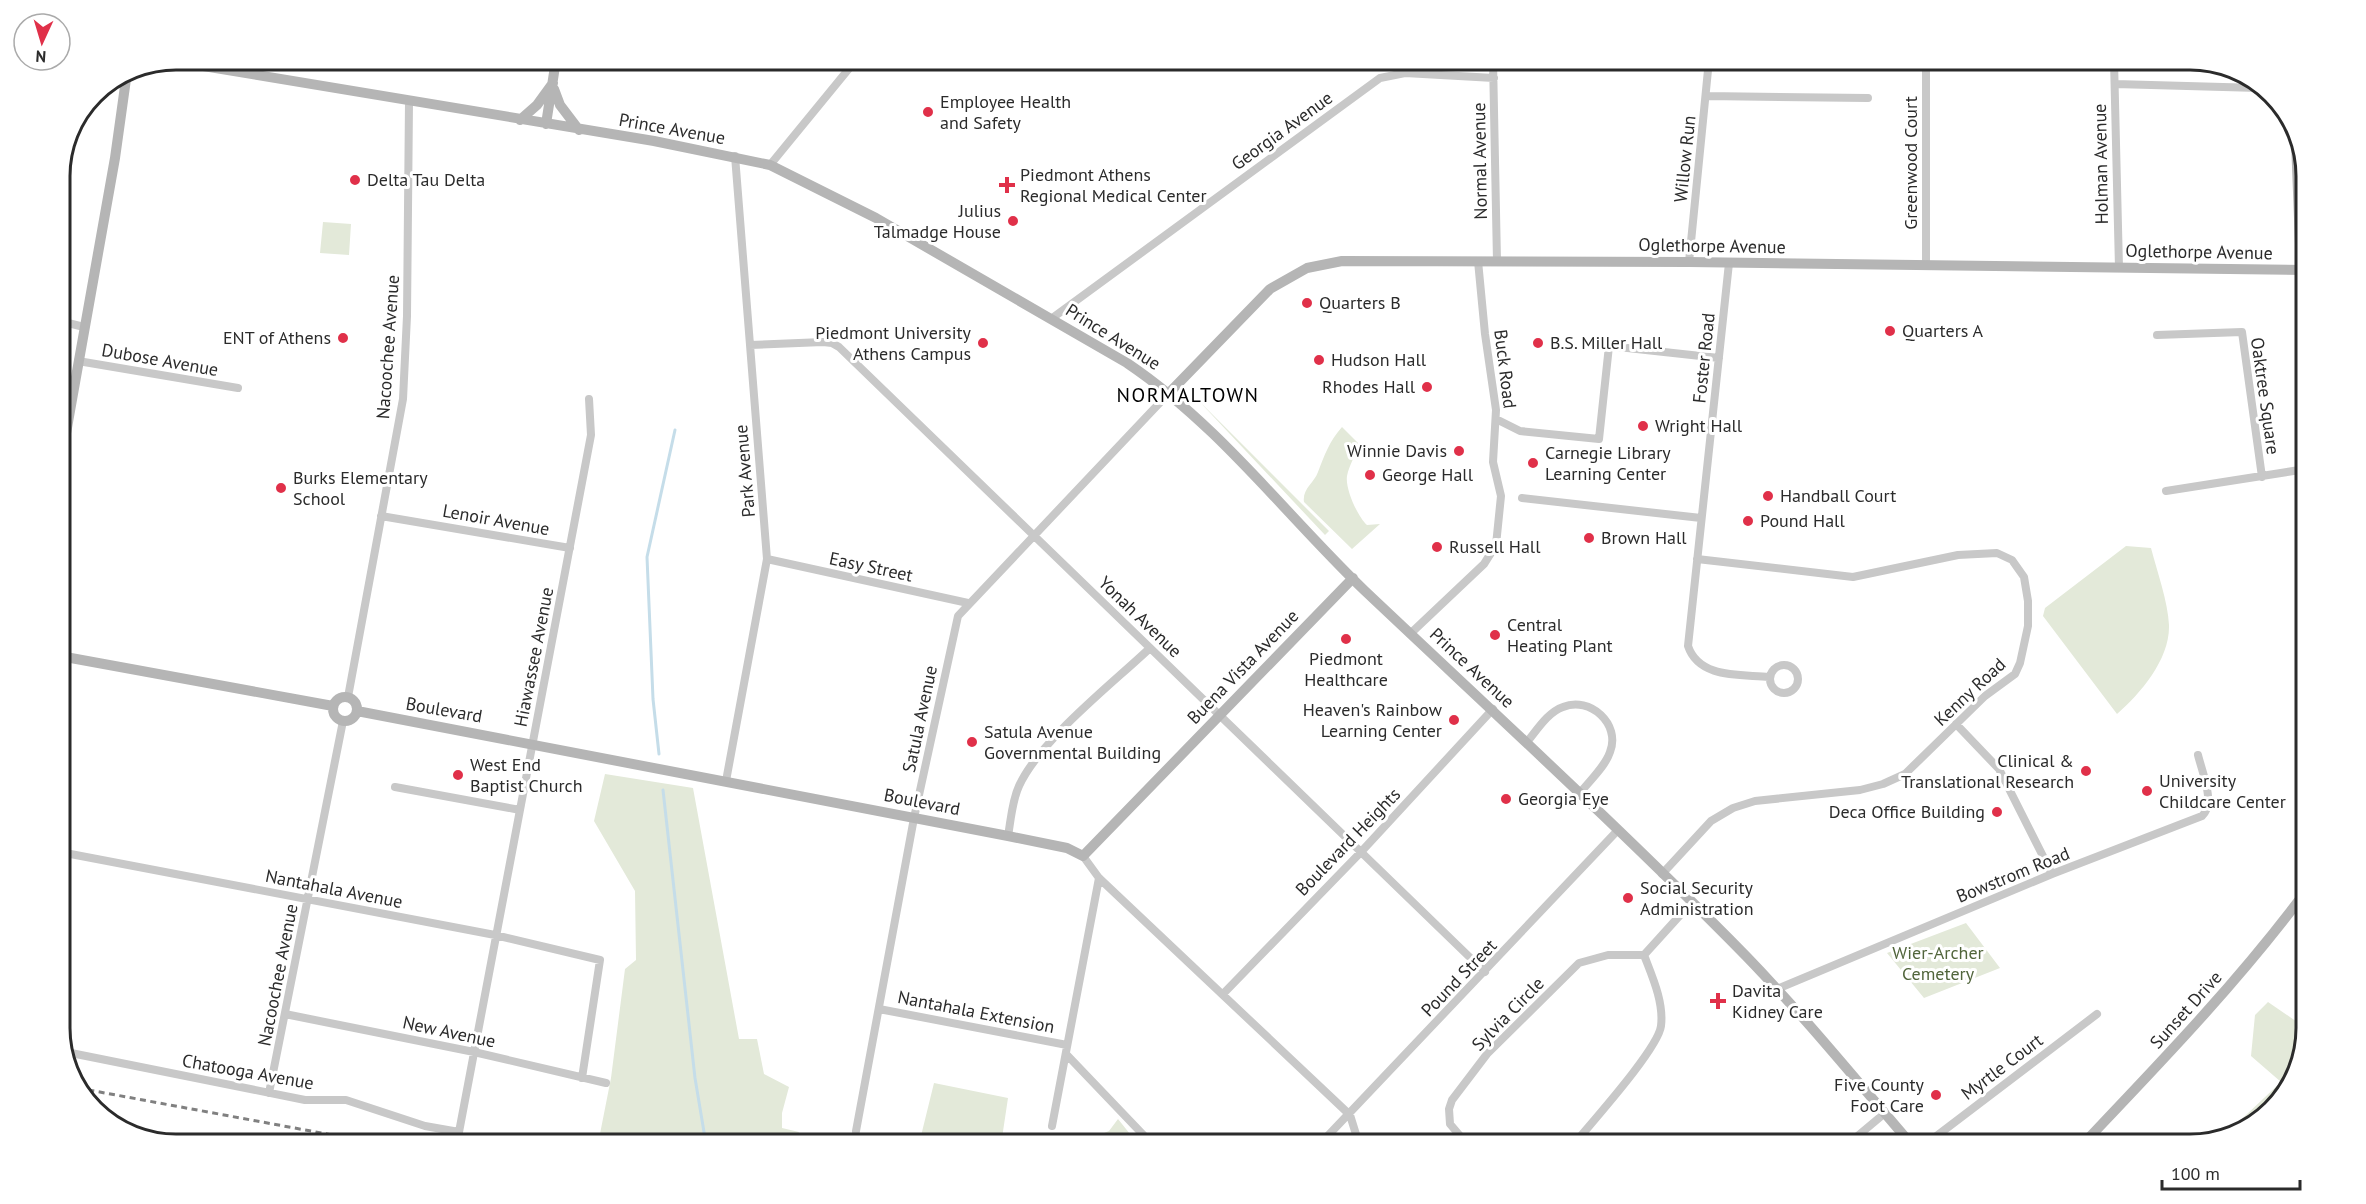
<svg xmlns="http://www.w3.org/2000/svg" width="2366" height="1204" viewBox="0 0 2366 1204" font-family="'PT Sans',sans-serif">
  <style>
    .green { fill: #e3e9d9 }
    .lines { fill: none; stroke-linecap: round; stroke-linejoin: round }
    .stream { stroke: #c5dde9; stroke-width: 3 }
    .street { stroke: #c8c8c8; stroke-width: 8 }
    .secondary { stroke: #b5b5b5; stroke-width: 10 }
    .rail { stroke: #808080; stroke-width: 3; stroke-dasharray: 6 4.5; stroke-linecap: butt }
    .poi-dot { fill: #e03049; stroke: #fff; stroke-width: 2 }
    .labels { text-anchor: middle; stroke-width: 6; stroke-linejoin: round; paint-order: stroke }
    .poi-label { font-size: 18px; fill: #2b2b2b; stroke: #fff; text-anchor: start }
    .street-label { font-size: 18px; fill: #2b2b2b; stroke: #fff }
    .park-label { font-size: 18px; fill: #51653b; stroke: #fff }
    .neighbourhood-label { font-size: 20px; letter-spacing: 1.5px; fill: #000; stroke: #fff }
    .rim { fill: none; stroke: #2b2b2b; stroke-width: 3 }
  </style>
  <rect width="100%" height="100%" fill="#fff"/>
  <path class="green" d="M323,222L351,224L349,255L320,253Z
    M1197,399L1329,531L1325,535Z
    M1342,427L1359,444C1356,455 1349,465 1347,476C1345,489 1358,517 1367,525L1380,524L1352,549L1304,502C1302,489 1314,483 1318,472C1325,454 1329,442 1342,427Z
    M2126,546L2151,548C2157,571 2168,602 2169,625C2170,659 2141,693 2117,714L2043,616L2045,608Z
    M605,774L693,788L739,1039H757L764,1074L789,1087L782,1113V1128L799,1132L794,1144H598L611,1078L625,969L636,960L635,891L594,821Z
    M1966,923L2000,968L1924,998L1887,953Z
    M2268,1002L2306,1028L2294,1079L2287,1086L2285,1085L2286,1087L2254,1125L2228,1132L2281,1082L2251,1056L2255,1015Z
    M934,1083L1008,1098L1002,1138L1041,1144H919Z
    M1118,1119L1138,1144H1077L1109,1131Z"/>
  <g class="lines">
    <path class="stream" d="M659,754L653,699L647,557L675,430
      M663,790L695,1078L706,1144"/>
    <path class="street" d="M1493,60L1497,261
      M1926,60V265
      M2114,60L2119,268
      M2115,84L2259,88
      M1706,96L1868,98
      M770,165L856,60
      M1689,262L1709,60
      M1729,263L1688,646C1699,679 1741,674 1769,677
      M1051,319L1380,78L1405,73L1494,78
      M60,321L84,327
      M2157,335L2242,332L2262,477
      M750,345L823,342L832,343L839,347L1485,972
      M78,361L238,388
      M1496,419L1520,431L1599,439L1609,346L1719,358
      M2166,491L2306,469
      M1522,498L1701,518
      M381,516L570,548
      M767,559L968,603
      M1410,634L1484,564L1496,545L1501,496L1493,462L1496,410L1485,334L1478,261
      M1770 679a14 14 0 1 1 28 0a14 14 0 1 1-28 0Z
      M348,697L403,399L407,316L409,102
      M1956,724L1999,769L2052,874
      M1527,742C1537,730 1548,712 1563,707C1590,696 1621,724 1610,752C1605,767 1590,780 1580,793
      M726,781L767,559L735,156
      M395,787L520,810
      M1008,836C1011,819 1012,801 1019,786C1040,740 1112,684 1150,648
      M60,852L495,935L600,960L582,1078
      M1083,856L1099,878L1350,1115L1359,1144
      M1662,874L1711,821L1733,808L1755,801L1860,790L1883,784L1905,774L1985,696L2015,674L2020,663L2028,626V601L2024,577L2012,560L1997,553L1958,555L1853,577L1697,559
      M1644,955L1692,902
      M1777,989L2052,874L2202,816C2216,803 2202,772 2198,755
      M1223,994L1361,852L1493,709
      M879,1009L1067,1045
      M285,1014L474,1052L606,1083
      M66,1052L305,1100H346L425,1126L459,1132L591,435L589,399
      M1066,1054L1152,1144
      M269,1093L343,721
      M1052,1126L1099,878
      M856,1131L914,818L958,616L1169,393
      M1320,1144L1618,830
      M1467,1144L1450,1124L1449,1109L1452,1100L1487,1054L1579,963L1608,955H1644
      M1574,1144C1592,1122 1658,1049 1661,1026C1664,1002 1652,976 1644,955
      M1848,1144L1885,1113
      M1926,1144L2097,1014"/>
    <path class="secondary" d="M173,61L654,141L770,165L876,218L1127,363C1219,425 1285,514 1364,590C1492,711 1622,830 1746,956C1804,1016 1857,1081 1911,1144
      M554,89L560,105L579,130
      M520,120L537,105L553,83
      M546,124L556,60
      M2296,141L2301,270L2306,304
      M1169,393L1270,289L1307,268L1342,261L1689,262L2306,270
      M60,467L115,158L127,72
      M60,656L333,706
      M333 709a12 12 0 1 1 24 0a12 12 0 1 1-24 0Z
      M357,711L1008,836L1067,848L1083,856L1353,578
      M2083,1144C2161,1062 2239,981 2306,891"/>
    <path class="rail" d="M78,1088L381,1144"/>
  </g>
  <g class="poi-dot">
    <circle cx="928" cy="112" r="6"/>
    <circle cx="355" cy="180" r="6"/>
    <path d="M1004 176h6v6h6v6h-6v6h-6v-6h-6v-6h6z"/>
    <circle cx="1013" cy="221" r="6"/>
    <circle cx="1307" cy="303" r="6"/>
    <circle cx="1890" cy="331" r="6"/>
    <circle cx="343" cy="338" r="6"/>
    <circle cx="983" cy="343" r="6"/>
    <circle cx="1538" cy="343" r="6"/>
    <circle cx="1319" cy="360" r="6"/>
    <circle cx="1427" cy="387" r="6"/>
    <circle cx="1643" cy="426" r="6"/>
    <circle cx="1459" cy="451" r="6"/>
    <circle cx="1533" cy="463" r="6"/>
    <circle cx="1370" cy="475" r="6"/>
    <circle cx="281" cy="488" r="6"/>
    <circle cx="1768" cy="496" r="6"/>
    <circle cx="1748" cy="521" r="6"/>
    <circle cx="1589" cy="538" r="6"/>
    <circle cx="1437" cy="547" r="6"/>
    <circle cx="1495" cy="635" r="6"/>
    <circle cx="1346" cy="639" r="6"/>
    <circle cx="1454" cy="720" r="6"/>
    <circle cx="972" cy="742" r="6"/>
    <circle cx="2086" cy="771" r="6"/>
    <circle cx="458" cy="775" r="6"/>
    <circle cx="2147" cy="791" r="6"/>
    <circle cx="1506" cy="799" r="6"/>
    <circle cx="1997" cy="812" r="6"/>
    <circle cx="1628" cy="898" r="6"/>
    <path d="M1715 992h6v6h6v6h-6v6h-6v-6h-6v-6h6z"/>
    <circle cx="1936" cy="1095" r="6"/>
  </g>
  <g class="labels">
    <g class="poi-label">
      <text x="940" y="108">Employee Health<tspan x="940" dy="21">and Safety</tspan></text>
      <text x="1020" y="181">Piedmont Athens<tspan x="1020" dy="21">Regional Medical Center</tspan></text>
      <text x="367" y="186">Delta Tau Delta</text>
      <text x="1001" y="217" text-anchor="end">Julius<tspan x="1001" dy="21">Talmadge House</tspan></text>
      <text x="1319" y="309">Quarters B</text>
      <text x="1902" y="337">Quarters A</text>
      <text x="971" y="339" text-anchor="end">Piedmont University<tspan x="971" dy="21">Athens Campus</tspan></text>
      <text x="331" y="344" text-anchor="end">ENT of Athens</text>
      <text x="1550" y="349">B.S. Miller Hall</text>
      <text x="1331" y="366">Hudson Hall</text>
      <text x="1415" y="393" text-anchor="end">Rhodes Hall</text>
      <text x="1655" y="432">Wright Hall</text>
      <text x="1447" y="457" text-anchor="end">Winnie Davis</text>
      <text x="1545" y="459">Carnegie Library<tspan x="1545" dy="21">Learning Center</tspan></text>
      <text x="1382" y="481">George Hall</text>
      <text x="293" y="484">Burks Elementary<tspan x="293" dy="21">School</tspan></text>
      <text x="1780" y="502">Handball Court</text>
      <text x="1760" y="527">Pound Hall</text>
      <text x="1601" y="544">Brown Hall</text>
      <text x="1449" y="553">Russell Hall</text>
      <text x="1507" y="631">Central<tspan x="1507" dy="21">Heating Plant</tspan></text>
      <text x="1346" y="665" text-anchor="middle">Piedmont<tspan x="1346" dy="21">Healthcare</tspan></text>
      <text x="1442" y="716" text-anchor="end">Heaven's Rainbow<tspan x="1442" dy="21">Learning Center</tspan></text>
      <text x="984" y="738">Satula Avenue<tspan x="984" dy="21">Governmental Building</tspan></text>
      <text x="2074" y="767" text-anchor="end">Clinical &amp;<tspan x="2074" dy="21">Translational Research</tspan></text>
      <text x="470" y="771">West End<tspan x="470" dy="21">Baptist Church</tspan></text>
      <text x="2159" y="787">University<tspan x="2159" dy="21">Childcare Center</tspan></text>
      <text x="1518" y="805">Georgia Eye</text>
      <text x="1985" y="818" text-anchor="end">Deca Office Building</text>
      <text x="1640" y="894">Social Security<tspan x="1640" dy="21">Administration</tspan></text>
      <text x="1732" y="997">Davita<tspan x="1732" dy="21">Kidney Care</tspan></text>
      <text x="1924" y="1091" text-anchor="end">Five County<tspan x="1924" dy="21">Foot Care</tspan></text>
    </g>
    <g class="street-label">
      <text transform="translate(672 129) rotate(10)" y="6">Prince Avenue</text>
      <text transform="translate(1282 131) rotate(-36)" y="6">Georgia Avenue</text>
      <text transform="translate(1685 159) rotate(-84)" y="6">Willow Run</text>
      <text transform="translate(1480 161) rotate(-91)" y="6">Normal Avenue</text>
      <text transform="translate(1911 163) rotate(-90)" y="6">Greenwood Court</text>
      <text transform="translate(2101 164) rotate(-91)" y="6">Holman Avenue</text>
      <text transform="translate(1712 246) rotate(1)" y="6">Oglethorpe Avenue</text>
      <text transform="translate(2199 252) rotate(1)" y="6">Oglethorpe Avenue</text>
      <text transform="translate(1113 337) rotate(32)" y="6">Prince Avenue</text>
      <text transform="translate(388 347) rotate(-86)" y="6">Nacoochee Avenue</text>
      <text transform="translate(1704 358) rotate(-84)" y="6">Foster Road</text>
      <text transform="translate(160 360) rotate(10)" y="6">Dubose Avenue</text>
      <text transform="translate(1505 369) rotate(83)" y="6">Buck Road</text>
      <text transform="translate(2265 396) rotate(82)" y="6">Oaktree Square</text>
      <text transform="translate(745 471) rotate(-95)" y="6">Park Avenue</text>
      <text transform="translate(496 520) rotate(10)" y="6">Lenoir Avenue</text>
      <text transform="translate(871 567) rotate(12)" y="6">Easy Street</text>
      <text transform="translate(1140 617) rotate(44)" y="6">Yonah Avenue</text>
      <text transform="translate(534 657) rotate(-79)" y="6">Hiawassee Avenue</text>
      <text transform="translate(1243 667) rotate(-46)" y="6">Buena Vista Avenue</text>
      <text transform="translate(1472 668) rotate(43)" y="6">Prince Avenue</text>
      <text transform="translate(1970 692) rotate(-43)" y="6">Kenny Road</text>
      <text transform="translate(444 710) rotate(10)" y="6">Boulevard</text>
      <text transform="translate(920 719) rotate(-78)" y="6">Satula Avenue</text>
      <text transform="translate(922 802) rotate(11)" y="6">Boulevard</text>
      <text transform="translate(1348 842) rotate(-46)" y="6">Boulevard Heights</text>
      <text transform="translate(2013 875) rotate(-22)" y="6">Bowstrom Road</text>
      <text transform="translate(334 889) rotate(11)" y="6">Nantahala Avenue</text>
      <text transform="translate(278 975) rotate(-79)" y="6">Nacoochee Avenue</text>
      <text transform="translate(1459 978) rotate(-46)" y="6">Pound Street</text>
      <text transform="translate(2186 1010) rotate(-48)" y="6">Sunset Drive</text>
      <text transform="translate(976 1012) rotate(11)" y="6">Nantahala Extension</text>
      <text transform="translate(1508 1014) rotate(-46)" y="6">Sylvia Circle</text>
      <text transform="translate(449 1032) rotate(12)" y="6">New Avenue</text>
      <text transform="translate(2002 1067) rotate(-37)" y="6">Myrtle Court</text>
      <text transform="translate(248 1072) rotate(10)" y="6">Chatooga Avenue</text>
    </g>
    <g class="park-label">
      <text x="1938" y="959">Wier-Archer<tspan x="1938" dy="21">Cemetery</tspan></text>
    </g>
    <g class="neighbourhood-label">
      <text x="1188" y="402">NORMALTOWN</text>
    </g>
  </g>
  <path d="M0 0H2366V1204H0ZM176 70H2190A106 106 0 0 1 2296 176V1028A106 106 0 0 1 2190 1134H176A106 106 0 0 1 70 1028V176A106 106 0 0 1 176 70Z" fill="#fff" fill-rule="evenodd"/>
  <path class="rim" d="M176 70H2190A106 106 0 0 1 2296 176V1028A106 106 0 0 1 2190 1134H176A106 106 0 0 1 70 1028V176A106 106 0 0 1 176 70Z"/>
  <g transform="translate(42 42) rotate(184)"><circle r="28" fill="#ffffff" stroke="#aaaaaa" stroke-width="1.5"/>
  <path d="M0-4.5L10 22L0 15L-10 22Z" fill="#e03049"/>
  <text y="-9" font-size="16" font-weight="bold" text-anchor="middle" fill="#2b2b2b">N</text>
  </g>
  <path d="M2162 1180v9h138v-9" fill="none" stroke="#2b2b2b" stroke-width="3"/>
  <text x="2171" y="1180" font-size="18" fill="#2b2b2b" stroke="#ffffff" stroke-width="4.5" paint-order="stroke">100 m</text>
</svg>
